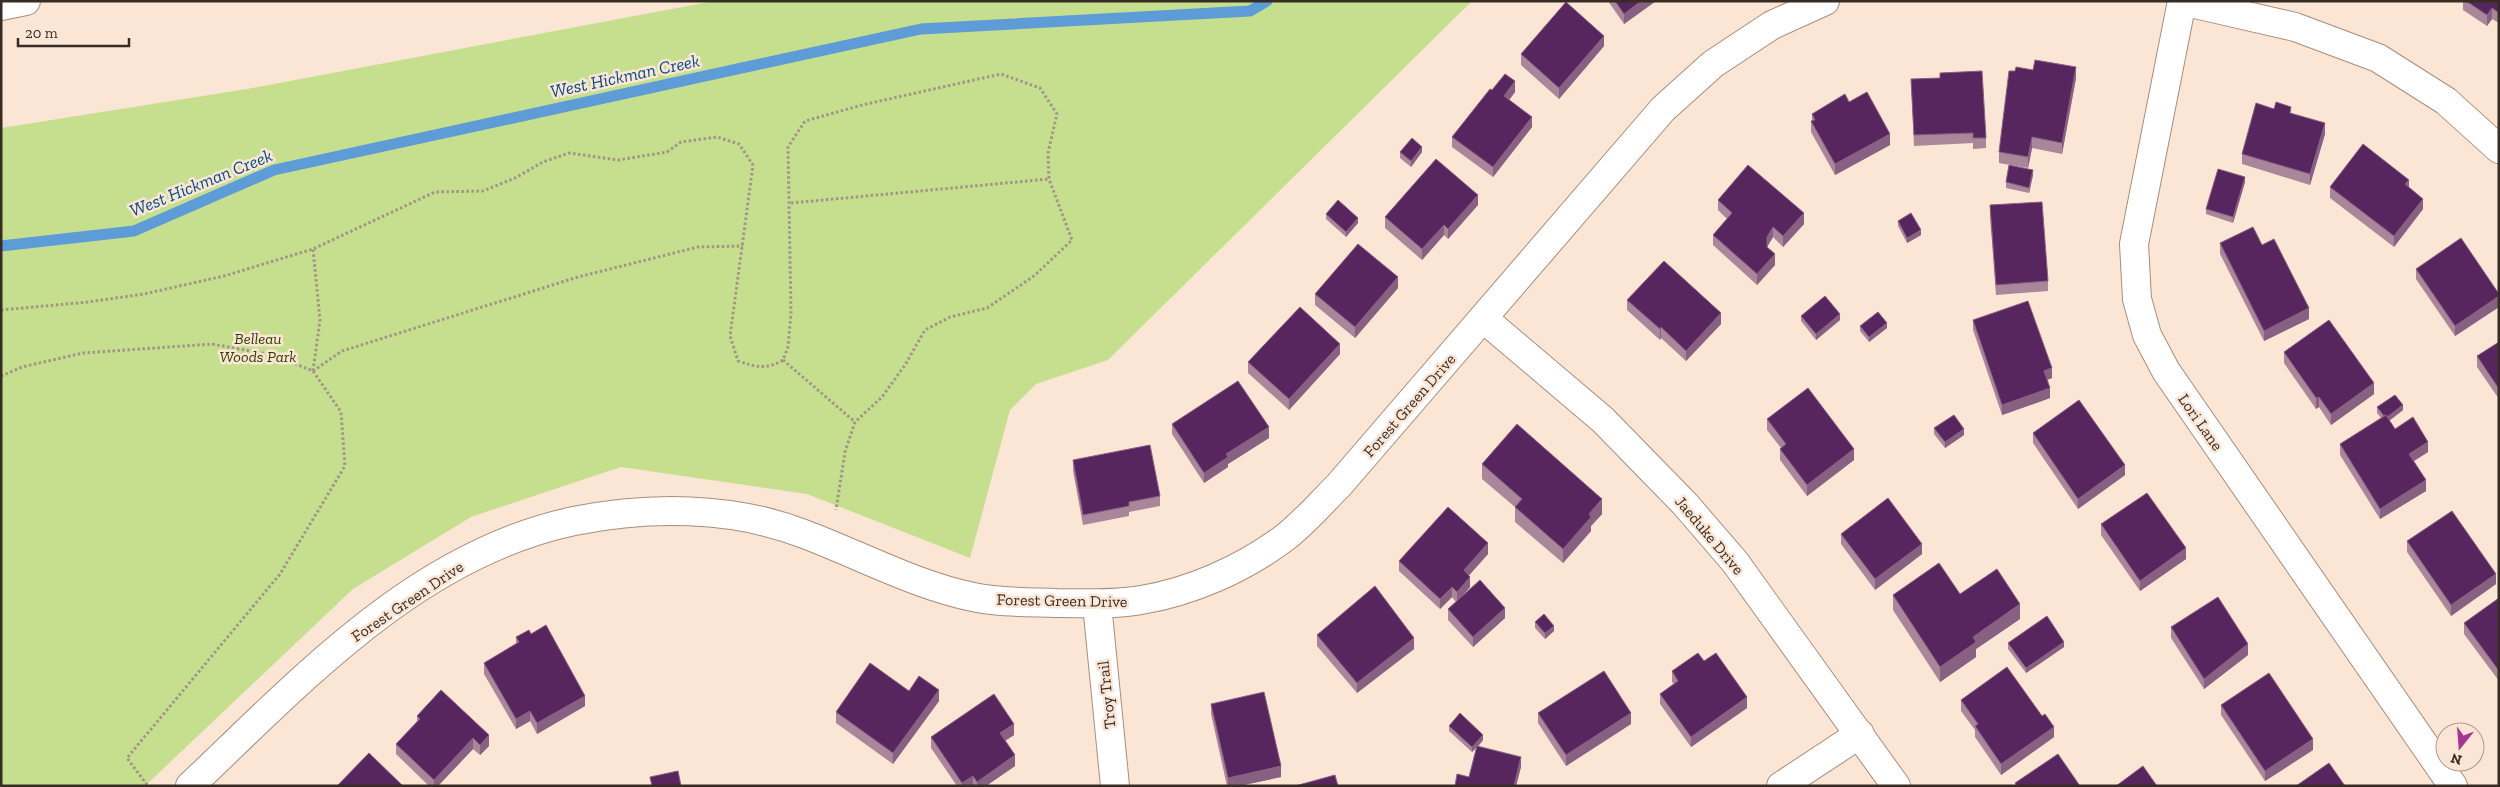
<svg xmlns="http://www.w3.org/2000/svg" width="2500" height="787" viewBox="0 0 2500 787" font-family="'Zilla Slab',serif">
  <style>
    .green { fill: #c6df8f }
    .lines { fill: none; stroke-linecap: round; stroke-linejoin: round }
    .stream { stroke: #5e9cd7; stroke-width: 11 }
    .minor-casing { stroke: #a78e7b; stroke-width: 30 }
    .path { stroke: #a49487; stroke-width: 3; stroke-dasharray: 2.5 2.5; stroke-linecap: butt }
    .minor { stroke: #fff; stroke-width: 28 }
    .wall { fill: #a9869a }
    .shaded-wall { fill: #886082 }
    .building { fill: #57265e; stroke: #886082 }
    .labels { text-anchor: middle; stroke-width: 5; stroke-linejoin: round; paint-order: stroke }
    .park-label { font-size: 16px; font-style: italic; fill: #313f01; stroke: #fbe6d6 }
    .street-label { font-size: 16px; fill: #362c24; stroke: #fbe6d6 }
    .water-label { font-size: 18px; font-style: italic; fill: #024c83; stroke: #fbe6d6 }
  </style>
  <rect width="100%" height="100%" fill="#fbe6d6"/>
  <path class="green" d="M714,1H1472L1108,360L1036,384L1010,410L970,558L807,494L621,467L471,517L353,589L145,786H1V128L247,89Z"/>
  <g class="lines">
    <path class="stream" d="M1,246L134,231L274,170L921,29L1250,11L1267,1"/>
    <defs>
      <path id="minor" d="M2182,1L2134,244L2137,299L2147,335L2166,371L2453,786
        M2182,1L2295,27L2378,58L2446,101L2499,149
        M1,6L26,1
        M1484,319L1603,420L1685,504L1735,562L1896,786
        M1097,604L1115,786
        M190,786C302,680 417,554 574,521C649,506 732,506 804,534C860,555 915,585 973,597C1000,603 1030,602 1057,603C1085,603 1114,605 1141,600C1191,592 1242,569 1283,539C1303,524 1321,503 1339,485L1663,109L1713,64L1772,25L1825,1
        M1781,786L1860,734"/>
    </defs>
    <use href="#minor" class="minor-casing"/>
    <path class="path" d="M791,203L1049,179
      M1,310L88,302L144,294L224,276L313,249L435,192L483,191L515,178L543,162L569,153L618,160L667,152L681,142L717,137L739,144L753,165L730,336L738,361C756,367 766,370 783,360L788,347L791,313L788,147L805,121L862,105L1001,74L1040,88L1057,114L1048,153L1049,179L1072,240L1034,276L987,308L950,317L925,330L905,365L882,397L855,422L845,452L836,510
      M783,360L855,422
      M313,371L342,351L578,277L698,247L743,246
      M313,371L320,320L313,249
      M1,376L22,367L83,353L212,344L273,355L313,371L341,412L345,466L280,574L127,758L148,786"/>
    <use href="#minor" class="minor"/>
  </g>
  <path class="wall" d="M1608,1H1656L1624,24Z
    M2463,1H2499V23L2492,19L2487,26L2463,10Z
    M1604,46L1559,99L1521,65V54Z
    M2076,78L2062,154L2032,148L2028,168L1999,163V152Z
    M1911,79L1986,138V148L1973,149V143L1914,146Z
    M1492,90L1515,92L1509,100L1532,127L1493,177L1452,147V137Z
    M1849,102L1890,145L1835,175L1811,132V121H1812V114Z
    M2274,109L2291,113L2325,134L2310,185L2242,164V154Z
    M1400,152H1422L1411,167L1400,158Z
    M2033,175L2029,193L2006,188V182Z
    M2245,182L2233,223L2206,214V209Z
    M2330,187L2409,188L2423,209L2394,247L2330,198Z
    M1718,200L1804,224L1783,247L1773,237L1767,247L1775,265L1757,285L1713,245V235L1727,219L1718,210Z
    M1478,205L1448,239L1444,235L1422,260L1385,228V217Z
    M1990,205L2048,281V291L1996,295L1990,216Z
    M1326,214L1358,223L1346,237L1326,219Z
    M1898,221L1921,235L1907,243L1898,226Z
    M2220,243L2309,319L2264,341L2220,254Z
    M2416,269L2499,294V307L2455,336L2416,279Z
    M1398,288L1355,338L1315,305V294Z
    M1627,300L1721,324L1686,361L1661,338L1660,340L1627,310Z
    M1801,316L1840,320L1816,340L1801,321Z
    M1973,320L2052,378L2047,380L2050,398L2002,415L1973,330Z
    M1860,326L1887,328L1869,342L1860,331Z
    M2499,342V399L2477,367V356Z
    M2284,352L2374,394L2331,425L2319,407L2316,409L2284,363Z
    M1340,354L1289,410L1248,373V362Z
    M2377,407L2403,410L2389,421L2395,429L2428,452L2414,461L2426,491L2380,519L2340,455V444L2381,418L2377,413Z
    M1767,419L1854,460L1807,496L1780,460V449L1781,448L1767,430Z
    M1172,424L1269,438L1228,464V467L1204,483L1172,434Z
    M1934,428L1964,435L1945,448L1934,434Z
    M2033,433L2125,475L2078,509L2033,443Z
    M1073,460L1160,496V506L1129,512V516L1083,525L1073,471Z
    M1482,464L1602,514L1591,526V531L1563,563L1515,522V507L1482,479Z
    M2101,524L2186,559L2140,591L2101,535Z
    M1841,534L1922,554L1875,590L1841,544Z
    M2407,541L2496,584L2451,616L2407,552Z
    M1488,554L1469,575L1470,587L1461,598L1505,618L1473,647L1448,620V609L1456,602L1452,597L1440,609L1399,571V561Z
    M1960,594L2020,619L1976,649V657L1940,682L1893,610V595Z
    M2499,598V681L2464,634V623Z
    M1535,622L1554,631L1545,639L1535,628Z
    M2171,627L2248,655L2204,689L2171,638Z
    M531,634L585,706L537,734L530,721L516,729L484,674V663L516,644V637Z
    M1317,635L1414,649L1357,693L1317,646Z
    M2008,643L2064,647L2026,673L2008,649Z
    M1704,661L1747,708L1691,747L1660,704V694L1674,684L1672,682V671Z
    M441,690L489,746L480,755L473,749L438,786H429L396,754V744L417,721V716Z
    M909,691L939,701L893,764L836,723V712Z
    M1961,700L2042,716L2054,737L2001,775L1975,737V730L1961,711Z
    M1211,704L1281,777L1239,786H1227L1211,714Z
    M2221,705L2313,750L2265,781L2221,715Z
    M1538,713L1631,724L1566,766L1538,723Z
    M1449,726L1483,740L1478,747L1521,767L1516,786H1455L1469,777L1476,748L1472,752L1449,731Z
    M1014,735L1005,741L1015,766L986,786H957L931,748V737Z"/>
  <path class="shaded-wall" d="M1641,1H1656L1624,24V14Z
    M2492,8V19L2487,26V15Z
    M1604,36V46L1559,99V88Z
    M2076,67V78L2062,154V143Z
    M1515,81V92L1504,107V96Z
    M1532,117V127L1493,177V167Z
    M2325,123V134L2310,185V174Z
    M1890,134V145L1835,175V164Z
    M2032,137V148L2028,168V157Z
    M1422,147V152L1411,167V161Z
    M2033,170V175L2029,193V188Z
    M2245,177V182L2233,223V217Z
    M2409,180V190L2405,184Z
    M1478,195V205L1448,239V229Z
    M2423,199V209L2394,247V236Z
    M1804,213V224L1783,247V236Z
    M1358,218V223L1346,237V232Z
    M1444,225V235L1422,260V249Z
    M1773,227V237L1767,247V237Z
    M1921,230V235L1907,243V238Z
    M1775,254V265L1757,285V274Z
    M1398,277V288L1355,338V327Z
    M2499,296V307L2455,336V326Z
    M2309,308V319L2264,341V331Z
    M1721,313V324L1686,361V351Z
    M1840,314V320L1816,340V334Z
    M1887,323V328L1869,342V337Z
    M1661,327V338L1660,340V329Z
    M1340,344V354L1289,410V399Z
    M2052,368V378L2044,381V371Z
    M2374,383V394L2331,425V414Z
    M2050,388V398L2002,415V405Z
    M2319,397V407L2316,409V398Z
    M2403,405V410L2385,424V418Z
    M1269,427V438L1228,464V467L1204,483V473L1226,454Z
    M1964,429V435L1945,448V442Z
    M2428,442V452L2409,464V454Z
    M1854,449V460L1807,496V485Z
    M2125,465V475L2078,509V499Z
    M2426,480V491L2380,519V509Z
    M1602,499V514L1591,526V531L1563,563V549L1589,514Z
    M1488,543V554L1464,581V570Z
    M1922,544V554L1875,590V579Z
    M2186,548V559L2140,591V581Z
    M2496,574V584L2451,616V605Z
    M1470,577V587L1457,602V592Z
    M1452,587V597L1440,609V599Z
    M2020,604V619L1976,649V657L1940,682V667L1973,637Z
    M1505,608V618L1473,647V637Z
    M1554,626V631L1545,639V633Z
    M1414,638V649L1357,693V683Z
    M2064,642V647L2026,673V668Z
    M2248,644V655L2204,689V679Z
    M939,690V701L893,764V753Z
    M585,696V706L537,734V723Z
    M1747,697V708L1691,747V737Z
    M530,711V721L516,729V719Z
    M1631,713V724L1566,766V755Z
    M1014,724V735L1000,744V733Z
    M2054,727V737L2001,775V764Z
    M489,735V746L480,755V745Z
    M1483,735V740L1472,752V747Z
    M473,738V749L438,786H434V780Z
    M2313,739V750L2265,781V771Z
    M1015,755V766L986,786H977V782Z
    M1521,757V767L1516,786H1514Z
    M1281,766V777L1239,786H1228V778Z
    M973,776V786H962V783Z"/>
  <path class="building" d="M1615,1H1641L1624,14Z
    M2466,1H2499V13L2492,8L2487,15Z
    M1566,2L1604,36L1559,88L1521,54Z
    M2035,60L2076,67L2062,143L2032,137L2028,157L1999,152L2009,71H2015L2016,67L2033,70Z
    M1982,71L1986,138H1973V133L1914,135L1911,79L1940,78V73Z
    M1505,74L1515,81L1504,96L1532,117L1493,167L1452,137L1490,89L1492,90Z
    M1867,92L1890,134L1835,164L1811,121L1815,120L1812,114L1845,94L1849,102Z
    M2276,102L2291,107L2290,113L2325,123L2310,174L2242,154L2256,103L2274,109Z
    M1412,138L1422,147L1411,161L1400,152Z
    M2363,144L2409,180L2405,184L2423,199L2394,236L2330,187Z
    M1436,159L1478,195L1448,229L1444,225L1422,249L1385,217Z
    M1748,165L1804,213L1783,236L1773,227L1767,237V247L1775,254L1757,274L1713,235L1732,213L1718,200Z
    M2009,165L2033,170L2029,188L2006,182Z
    M2218,169L2245,177L2233,217L2206,209Z
    M1338,200L1358,218L1346,232L1326,214Z
    M2042,202L2048,281L1996,285L1990,205Z
    M1911,213L1921,230L1907,238L1898,221Z
    M2253,227L2262,245L2274,239L2309,308L2264,331L2220,243Z
    M2461,238L2499,294V296L2455,326L2416,269Z
    M1358,244L1398,277L1355,327L1315,294Z
    M1664,261L1721,313L1686,351L1661,327L1660,329L1627,300Z
    M1825,296L1840,314L1816,334L1801,316Z
    M2028,301L2052,368L2044,371L2050,388L2002,405L1973,320Z
    M1300,307L1340,344L1289,399L1248,362Z
    M1878,312L1887,323L1869,337L1860,326Z
    M2329,320L2374,383L2331,414L2319,397L2316,398L2284,352Z
    M2499,342V389L2477,356Z
    M1238,381L1269,427L1226,454L1228,457L1204,473L1172,424Z
    M1808,388L1854,449L1807,485L1780,449L1786,444L1767,419Z
    M2395,395L2403,405L2387,417L2386,415L2384,416L2377,407Z
    M2079,400L2125,465L2078,499L2033,433Z
    M1954,415L1964,429L1945,442L1934,428Z
    M2386,415L2395,429L2413,417L2428,442L2409,454L2426,480L2380,509L2340,444Z
    M1517,424L1602,499L1589,514L1591,517L1563,549L1515,507L1522,499L1482,464Z
    M1150,445L1160,496L1129,502V506L1083,515L1073,460Z
    M2147,493L2186,548L2140,581L2101,524Z
    M1888,498L1922,544L1875,579L1841,534Z
    M1448,507L1488,543L1464,570L1470,577L1457,592L1452,587L1440,599L1399,561Z
    M2452,511L2496,574L2451,605L2407,541Z
    M1939,563L1960,594L1997,569L2020,604L1973,637L1976,642L1940,667L1893,595Z
    M1480,580L1505,608L1473,637L1448,609Z
    M1375,586L1414,638L1357,683L1317,635Z
    M2218,597L2248,644L2204,679L2171,627Z
    M2499,598V671L2464,623Z
    M1544,614L1554,626L1545,633L1535,622Z
    M2047,616L2064,642L2026,668L2008,643Z
    M546,625L585,696L537,723L530,711L516,719L484,663L519,642L516,637L529,630L531,634Z
    M1698,653L1704,661L1716,653L1747,697L1691,737L1660,694L1678,681L1672,671Z
    M870,663L909,691L919,676L939,690L893,753L836,712Z
    M2007,667L2042,716L2045,714L2054,727L2001,764L1975,726L1978,724L1961,700Z
    M1604,671L1631,713L1566,755L1538,713Z
    M2269,673L2313,739L2265,771L2221,705Z
    M441,690L489,735L480,745L473,738L434,780L396,744L420,719L417,716Z
    M1264,692L1281,766L1228,778L1211,704Z
    M994,694L1014,724L1000,733L1015,755L977,782L973,776L962,783L931,737Z
    M1460,713L1483,735L1472,747L1449,726Z
    M1477,746L1521,757L1514,786H1455L1457,774L1469,777Z
    M369,753L403,786H337Z
    M2058,754L2080,786H2017L2015,783Z
    M2329,763L2345,786H2296Z
    M2143,766L2157,786H2116Z
    M678,771L681,786H652L650,777Z
    M1335,775L1338,786H1295Z"/>
  <g class="labels">
    <g class="park-label">
      <text x="258" y="344">Belleau<tspan x="258" dy="18">Woods Park</tspan></text>
    </g>
    <g class="street-label">
      <text transform="translate(1409 405) rotate(-49)" y="6">Forest Green Drive</text>
      <text transform="translate(2201 422) rotate(55)" y="6">Lori Lane</text>
      <text transform="translate(1710 535) rotate(50)" y="6">Jaeduke Drive</text>
      <text transform="translate(1062 600) rotate(1)" y="6">Forest Green Drive</text>
      <text transform="translate(407 601) rotate(-34)" y="6">Forest Green Drive</text>
      <text transform="translate(1106 695) rotate(-96)" y="6">Troy Trail</text>
    </g>
    <g class="water-label">
      <text transform="translate(625 76) rotate(-12)" y="6">West Hickman Creek</text>
      <text transform="translate(201 183) rotate(-22)" y="6">West Hickman Creek</text>
    </g>
  </g>
  <rect width="2500" height="787" fill="none" stroke="#362c24" stroke-width="5"/>
  <g transform="translate(2460 747) rotate(197)"><circle r="24" fill="#fbe6d6" stroke="#ac9c8f"/>
  <path d="M0-4L9 19L0 12L-9 19Z" fill="#a73693"/>
  <text y="-8" font-size="14" font-weight="bold" text-anchor="middle" fill="#362c24">N</text>
  </g>
  <path d="M18 38v8h111v-8" fill="none" stroke="#362c24" stroke-width="2.5"/>
  <text x="25" y="38" font-size="15" fill="#362c24" stroke="#fbe6d6" stroke-width="4" paint-order="stroke">20 m</text>
</svg>
